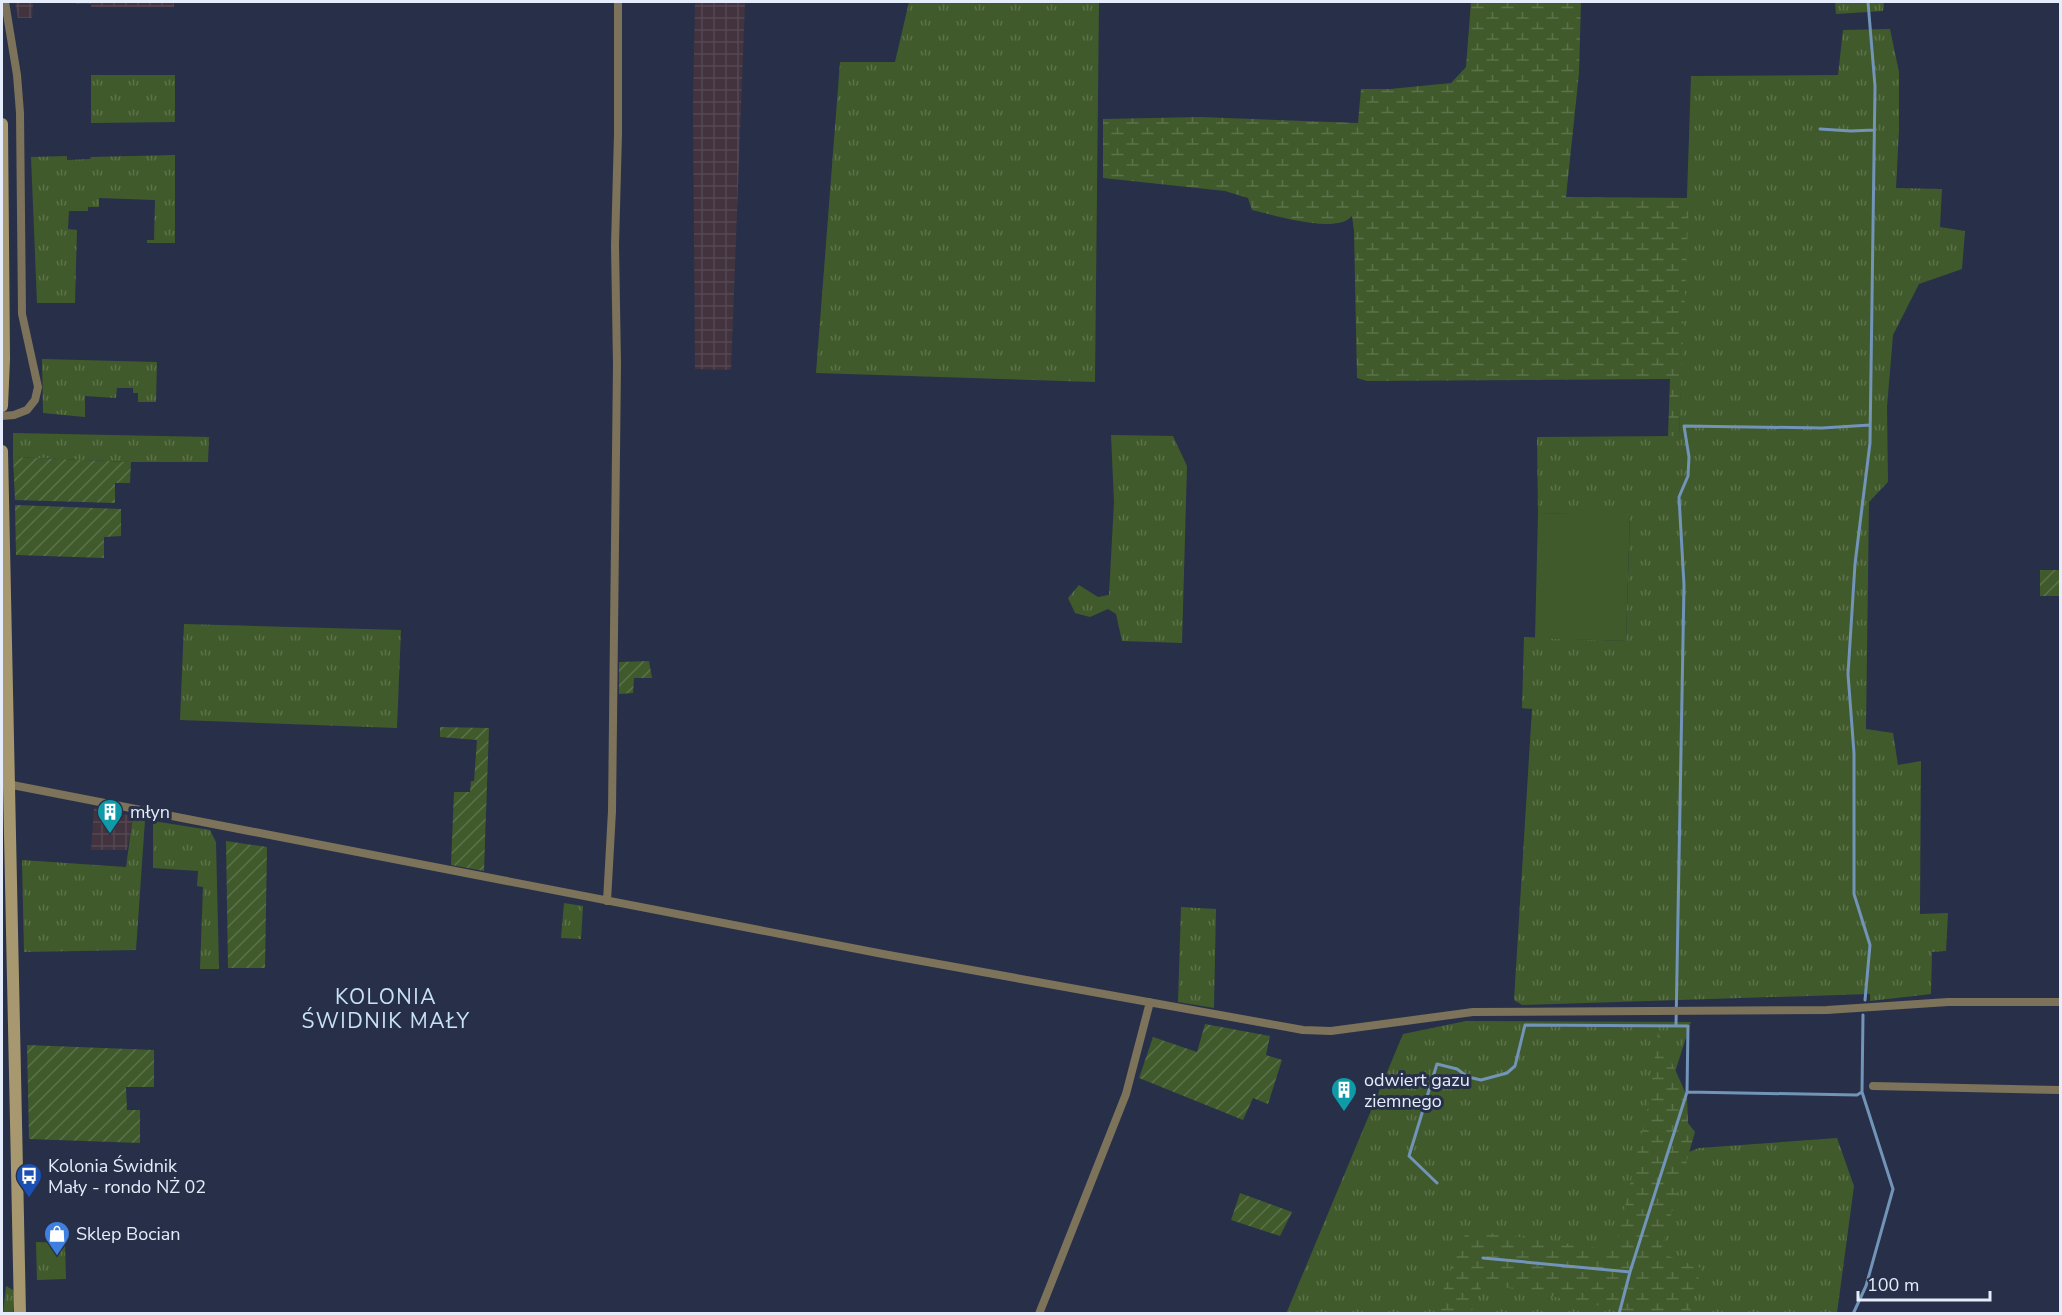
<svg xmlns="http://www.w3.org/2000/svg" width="2062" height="1315" viewBox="0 0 2062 1315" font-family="'Nunito Sans',sans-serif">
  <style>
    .industrial { fill: url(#industrial-grid) }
    .grass { fill: url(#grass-tufts) }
    .wetland { fill: url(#wetland-marsh) }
    .garden { fill: url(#garden-furrows) }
    .pitch { fill: #415a2b }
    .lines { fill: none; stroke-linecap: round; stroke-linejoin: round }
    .stream { stroke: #7294b8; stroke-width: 3 }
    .minor { stroke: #7c735a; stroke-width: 8 }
    .secondary { stroke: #a7986f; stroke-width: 12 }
    .labels { text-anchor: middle; stroke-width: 6; stroke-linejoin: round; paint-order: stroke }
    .poi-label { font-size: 18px; fill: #e5ecfc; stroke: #273048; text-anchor: start }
    .quarter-label { font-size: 21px; letter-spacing: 1.5px; fill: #c9e2f8; stroke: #273048 }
  </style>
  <defs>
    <pattern id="industrial-grid" width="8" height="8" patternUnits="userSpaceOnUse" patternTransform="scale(1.5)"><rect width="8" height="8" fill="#42333f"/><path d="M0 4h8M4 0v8" fill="none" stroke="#544752"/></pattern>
    <pattern id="grass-tufts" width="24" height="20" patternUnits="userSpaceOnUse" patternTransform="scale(1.5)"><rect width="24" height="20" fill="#415a2b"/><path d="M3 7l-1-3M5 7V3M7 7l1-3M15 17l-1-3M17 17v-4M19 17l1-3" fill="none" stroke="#5c724b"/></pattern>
    <pattern id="wetland-marsh" width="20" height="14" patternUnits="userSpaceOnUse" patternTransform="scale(1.5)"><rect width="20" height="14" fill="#415a2b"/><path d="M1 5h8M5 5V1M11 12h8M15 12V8" fill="none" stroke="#5c724b"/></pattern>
    <pattern id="garden-furrows" width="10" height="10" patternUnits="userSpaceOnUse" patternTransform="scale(1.5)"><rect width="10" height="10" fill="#415a2b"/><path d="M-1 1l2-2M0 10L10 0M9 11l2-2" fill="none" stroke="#5c724b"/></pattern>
  </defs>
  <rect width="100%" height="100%" fill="#273048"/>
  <path class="industrial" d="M15,2H33L32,18H18Z
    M71,2H174V7H91V4H76Z
    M695,2H745L731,370L695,369L693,107Z
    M94,808L133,816L127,850H91Z"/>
  <path class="grass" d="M909,2H1099L1095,382L816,373L840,62H895Z
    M1835,2H1884L1883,11L1836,14Z
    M1890,29L1899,72V130L1896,188L1942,189L1940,227L1965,231L1962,269L1919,284L1893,335L1887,407L1888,482L1869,502L1866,729L1893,733L1898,765L1921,761L1920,914L1948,913L1946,951L1932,952L1931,994L1870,1001V994L1522,1005L1514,1000L1532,709L1522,708L1524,637L1626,641L1630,516L1538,513L1537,437L1679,436L1691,76L1838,75L1843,30Z
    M91,75H175V122L91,123Z
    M175,155V243H147V240H154L155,200L99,198V207H88V211H69L68,229L77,230L75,303H37L31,157L67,156V160L90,159L91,157Z
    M42,359L157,362L156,402H138V393H133V388H117L116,398L85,396V417L43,413Z
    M13,433L209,437L208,462H131L13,457Z
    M1111,435L1173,436L1187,466L1182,643L1122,641L1116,614L1108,609L1090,617L1075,613L1068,598L1079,585L1098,597L1109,595L1114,502Z
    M184,624L401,630L397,728L180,720Z
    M133,816L145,820L136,950L24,952L22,860L126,867Z
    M153,821L210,830L216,842L219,969H200L203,887L197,886L198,871L153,868Z
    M564,903L583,906L581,939L561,938Z
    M1181,907L1216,909L1214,1008L1178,1002Z
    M1466,1021L1691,1022L1644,1169L1699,1148L1837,1138L1854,1186L1837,1313L1286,1314L1403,1034Z
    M36,1242L65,1243L66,1279L37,1280Z
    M6,1286L13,1290L15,1295L13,1313L3,1314Z"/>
  <path class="wetland" d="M1471,2H1581L1579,73L1566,197L1689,198L1679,436H1668L1670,379L1367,381L1357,378L1354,231L1352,216C1336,235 1274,215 1252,210L1248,198L1225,191L1103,178V119L1200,117L1358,123L1361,89H1390L1451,83L1466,67Z
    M1658,1032L1687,1096L1688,1123L1695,1132L1660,1253L1701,1268L1690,1313H1638L1483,1283L1471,1313H1434L1467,1230L1615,1250L1650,1097Z"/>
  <path class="garden" d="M13,457L131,462L130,483H115V503L15,500Z
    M15,505L121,509V536L104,537V558L16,555Z
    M2040,570H2060V596H2040Z
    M649,661L652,678H634L633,693L619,694V662Z
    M440,727L489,728L484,871L451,865L454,792H470L471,781H474L477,740L440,737Z
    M226,841L267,847L265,968H228Z
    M1205,1024L1270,1036L1266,1055L1282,1060L1268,1104L1253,1098L1243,1120L1139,1078L1153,1037L1197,1052Z
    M27,1045L154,1050V1087H126L127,1110H140V1143L29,1139Z
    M1240,1193L1292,1212L1280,1236L1231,1220Z"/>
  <path class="pitch" d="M1538,513L1630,515L1626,641L1535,638Z"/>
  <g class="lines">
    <path class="stream" d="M1820,129L1851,131L1874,130
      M1865,1000L1870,945L1854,894V753L1848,674L1855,564L1870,443L1875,86L1868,2
      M1676,1026L1684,585L1679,497L1688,476L1689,457L1684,426L1822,428L1870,425
      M1687,1092L1857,1095L1862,1092L1893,1189L1866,1286L1853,1314
      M1862,1092L1863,1015
      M1437,1183L1409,1156L1437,1064L1457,1069L1468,1077L1481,1080L1507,1073L1515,1066L1525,1025L1688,1026L1687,1092L1630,1272L1619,1314
      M1483,1258L1630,1272"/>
    <path class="minor" d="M2,416L14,415L27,410L35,400L38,387L22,314L20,113L17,75L5,2
      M2,783L883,954L1303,1030L1331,1031L1473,1012L1827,1010L1948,1002H2060
      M607,901L612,811L617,364L615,245L618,134V2
      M1873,1086L2060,1090
      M1039,1314L1126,1094L1150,1002"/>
    <path class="secondary" d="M2,124L4,359L2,406
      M2,451L20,1314"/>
  </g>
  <defs>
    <symbol id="building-pin" viewBox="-11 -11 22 30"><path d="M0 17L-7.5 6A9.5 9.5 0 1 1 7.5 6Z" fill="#0f9aa8" stroke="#273048"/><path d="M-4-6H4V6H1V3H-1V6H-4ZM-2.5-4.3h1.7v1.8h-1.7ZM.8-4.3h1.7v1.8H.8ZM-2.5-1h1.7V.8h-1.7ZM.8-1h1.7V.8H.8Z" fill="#fff"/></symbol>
    <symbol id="bus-pin" viewBox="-11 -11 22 30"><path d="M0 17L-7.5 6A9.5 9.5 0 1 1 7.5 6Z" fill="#1a4fb4" stroke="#273048"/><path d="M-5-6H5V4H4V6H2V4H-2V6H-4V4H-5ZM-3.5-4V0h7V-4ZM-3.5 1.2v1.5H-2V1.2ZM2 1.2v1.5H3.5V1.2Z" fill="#fff"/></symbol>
    <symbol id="shop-pin" viewBox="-11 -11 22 30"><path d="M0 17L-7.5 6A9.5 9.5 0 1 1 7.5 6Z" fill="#3f7fe0" stroke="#273048"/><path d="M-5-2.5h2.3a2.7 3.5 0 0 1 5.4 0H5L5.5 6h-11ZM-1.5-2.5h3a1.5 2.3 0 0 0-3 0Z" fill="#fff"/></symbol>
  </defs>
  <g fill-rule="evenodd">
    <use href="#building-pin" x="95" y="797" width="30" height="40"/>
    <use href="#building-pin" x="1329" y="1075" width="30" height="40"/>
    <use href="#bus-pin" x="14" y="1161" width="30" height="40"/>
    <use href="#shop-pin" x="42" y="1219" width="30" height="40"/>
  </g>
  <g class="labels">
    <g class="poi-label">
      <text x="130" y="818">młyn</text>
      <text x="1364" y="1086">odwiert gazu<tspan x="1364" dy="21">ziemnego</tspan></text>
      <text x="48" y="1172">Kolonia Świdnik<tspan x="48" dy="21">Mały - rondo NŻ 02</tspan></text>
      <text x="76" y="1240">Sklep Bocian</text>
    </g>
    <g class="quarter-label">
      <text x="386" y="1004">KOLONIA<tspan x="386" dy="24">ŚWIDNIK MAŁY</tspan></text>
    </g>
  </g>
  <rect width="2062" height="1315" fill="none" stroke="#e5ecfc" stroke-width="6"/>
  <path d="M1858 1291v9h132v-9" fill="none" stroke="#e5ecfc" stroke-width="3"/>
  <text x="1867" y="1291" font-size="18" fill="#e5ecfc" stroke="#273048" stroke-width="4.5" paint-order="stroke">100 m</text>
</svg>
